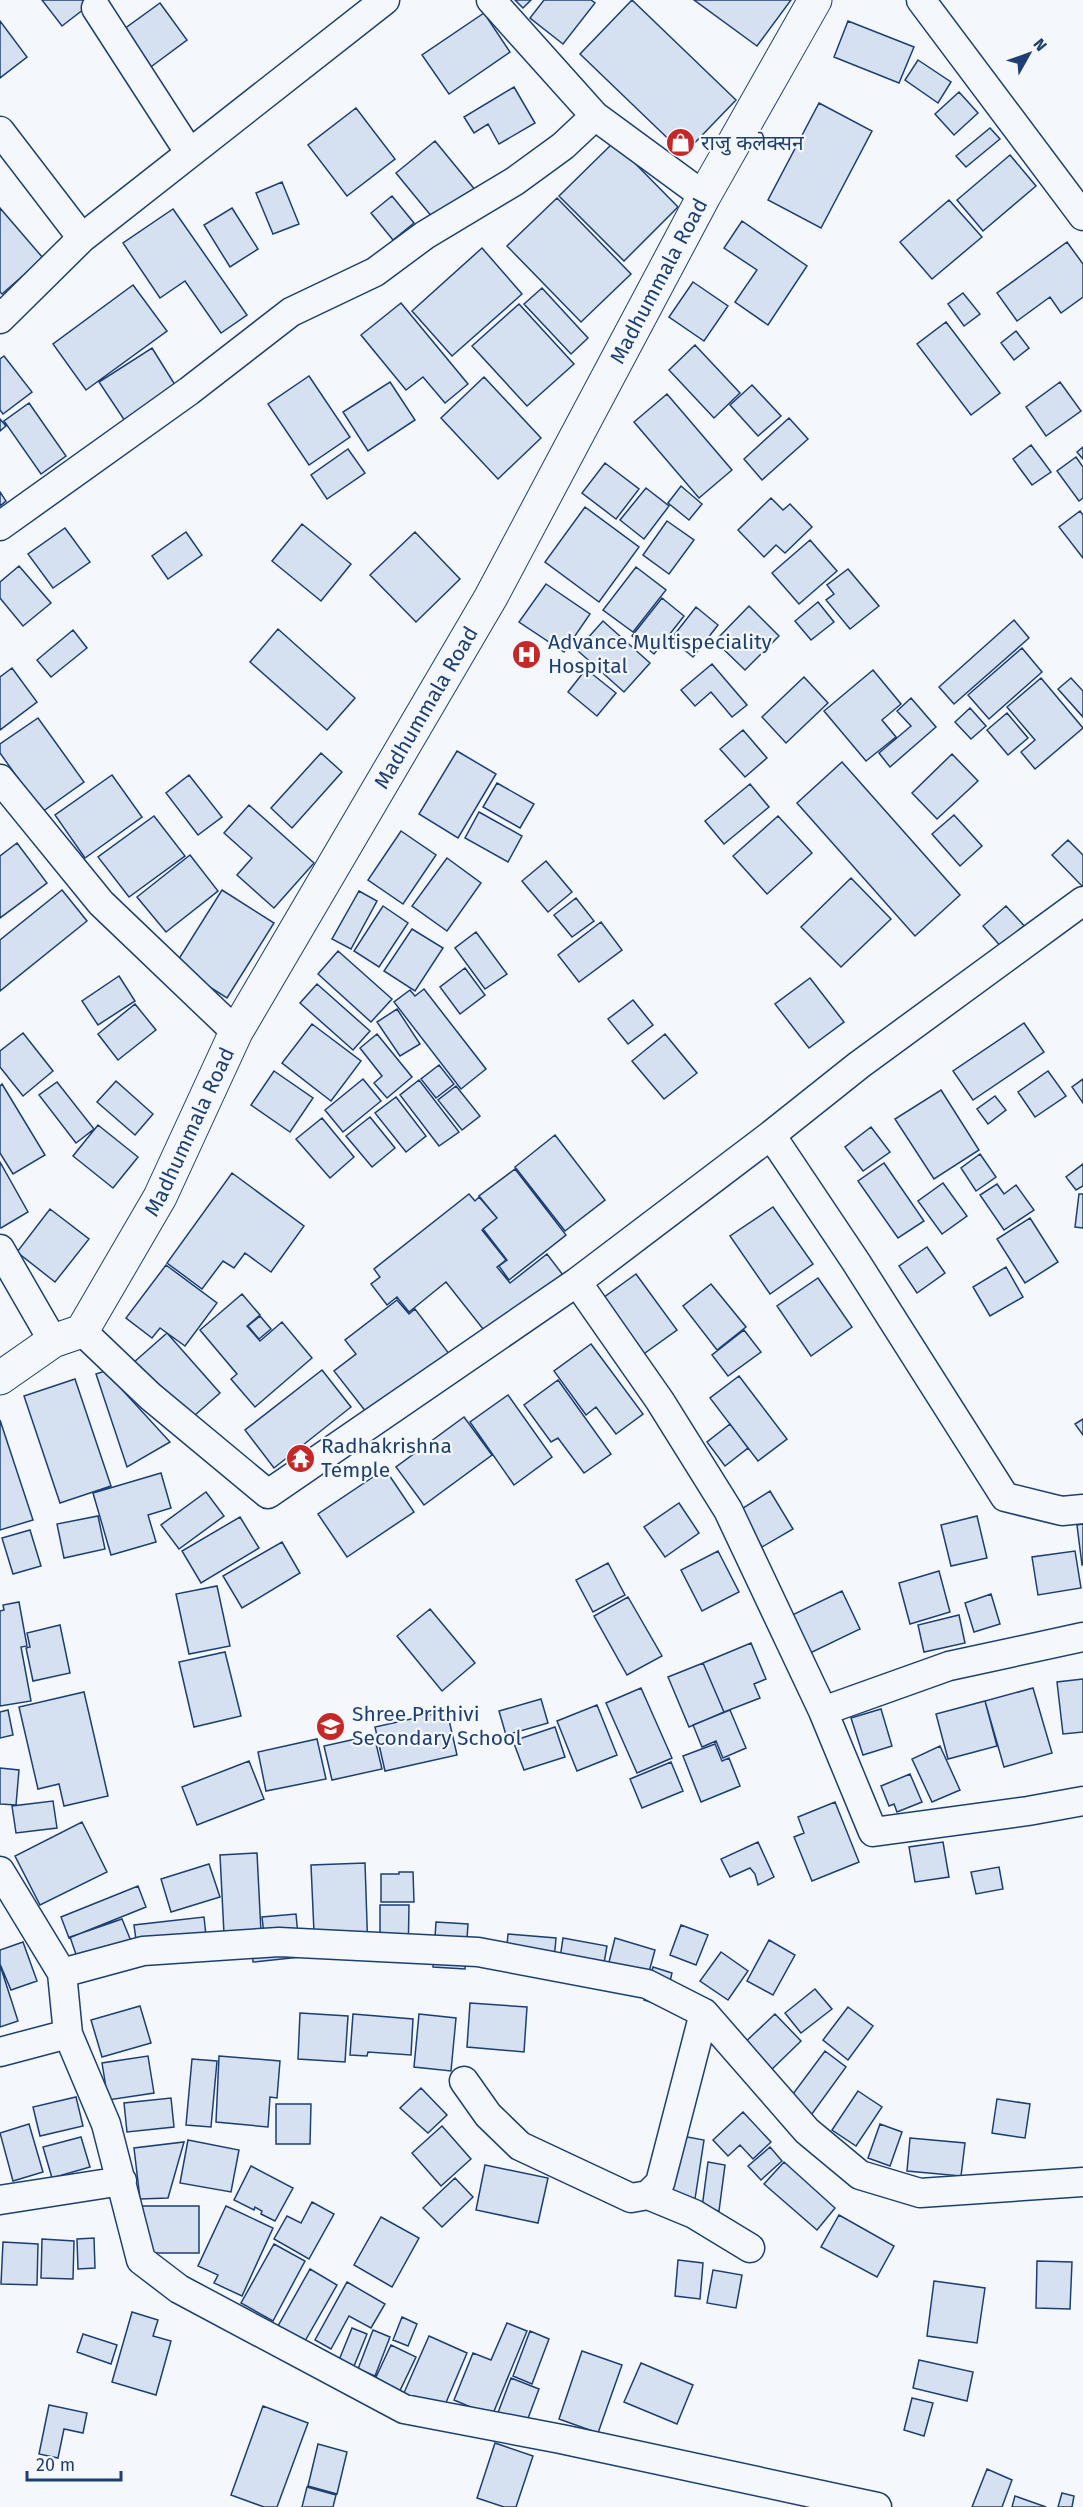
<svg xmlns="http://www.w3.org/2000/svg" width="1083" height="2507" viewBox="0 0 1083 2507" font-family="'Fira Sans','Noto Sans Devanagari',sans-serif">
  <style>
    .building { fill: #d5e0f0; stroke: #1d3f73; stroke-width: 1.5 }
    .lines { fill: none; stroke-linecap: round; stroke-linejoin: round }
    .street-casing { stroke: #1d3f73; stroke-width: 31 }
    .secondary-casing { stroke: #1d3f73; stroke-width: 35 }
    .street { stroke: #f4f7fb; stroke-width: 28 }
    .secondary { stroke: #f4f7fb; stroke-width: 33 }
    .labels { text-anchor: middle; stroke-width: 4.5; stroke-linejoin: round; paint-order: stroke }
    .poi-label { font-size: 21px; fill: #1d3f73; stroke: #f4f7fb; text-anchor: start }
    .street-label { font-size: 21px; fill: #1d3f73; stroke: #f4f7fb }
  </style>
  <rect width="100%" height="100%" fill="#f4f7fb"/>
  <path class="building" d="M42,0H92L93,2L62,26Z
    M515,0H531L523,8Z
    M544,0H591L595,3L563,44L530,18Z
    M632,0L736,100L684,154L580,54Z
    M694,0H791L757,46Z
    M160,3L187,40L148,69L120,32Z
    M484,13L510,52L449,94L422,55Z
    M0,21L27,57L0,78Z
    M848,21L914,47L899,83L834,57Z
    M918,60L951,82L938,103L905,80Z
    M514,87L535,123L499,144L488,124L474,133L464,117Z
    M959,92L978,113L954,135L935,114Z
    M819,103L872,131L821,228L768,200Z
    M356,108L395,159L347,196L308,145Z
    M990,128L1000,139L966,167L956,156Z
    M435,141L476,191L437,223L396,173Z
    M614,142L678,207L624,261L559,196Z
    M1010,155L1036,186L983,231L957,200Z
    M282,182L299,224L273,234L256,193Z
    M392,196L414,223L393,240L371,213Z
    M557,198L631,274L581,322L507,246Z
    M949,200L982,237L932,279L900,242Z
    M0,208L43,258L2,294L0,292Z
    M232,208L258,249L230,267L204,225Z
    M173,209L247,315L221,333L185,281L160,298L123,243Z
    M742,221L807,266L768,325L735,302L757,270L724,248Z
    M1067,242L1083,264V297L1061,313L1050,297L1017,321L997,293Z
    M482,248L522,294L452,356L412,311Z
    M693,282L728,306L704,341L669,317Z
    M133,285L167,331L86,390L53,344Z
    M542,288L588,338L571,354L524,304Z
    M963,293L980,314L964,326L948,304Z
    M401,303L468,384L445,403L423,377L406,390L361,335Z
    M519,304L574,364L527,406L472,346Z
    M946,322L1000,393L971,415L917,344Z
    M1016,331L1029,348L1014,360L1001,343Z
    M695,345L740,393L714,418L669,370Z
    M152,348L177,388L125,421L99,382Z
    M4,356L32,392L3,414L0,410V359Z
    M309,376L350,437L309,465L268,404Z
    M484,377L541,438L498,479L441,418Z
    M390,382L415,420L368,451L343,412Z
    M1060,382L1081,411L1046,436L1026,407Z
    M752,385L781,416L758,436L730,405Z
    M667,394L732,470L699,498L634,422Z
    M29,403L66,456L41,474L4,421Z
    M789,418L808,439L762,480L744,459Z
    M0,419L6,426L0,431Z
    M1031,445L1051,472L1032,485L1013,459Z
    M1083,447V459L1077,452Z
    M348,449L365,473L327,499L311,475Z
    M1076,457L1083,467V498L1079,501L1057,471Z
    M605,463L639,489L616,519L582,493Z
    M681,486L702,504L689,520L668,503Z
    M646,488L669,506L644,539L620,520Z
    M0,492L6,501L0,506Z
    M771,498L783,510L790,504L812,527L785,553L776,545L764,557L738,530Z
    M585,507L639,547L599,602L545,562Z
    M1080,511L1083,515V558L1059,527Z
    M667,521L694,540L669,574L643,555Z
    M302,524L351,564L321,601L272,561Z
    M65,528L90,562L53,588L28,554Z
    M186,532L202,555L168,579L152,556Z
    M415,532L460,579L416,622L370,575Z
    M810,540L837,571L799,604L772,573Z
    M19,566L51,603L23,626L0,598V582Z
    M636,567L666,590L633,632L603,610Z
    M848,569L879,606L850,629L826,600L834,594L827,585Z
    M546,584L590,614L564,652L519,622Z
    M662,598L684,616L654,654L632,636Z
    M818,602L834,622L811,640L795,621Z
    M749,606L779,636L745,670L715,641Z
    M696,607L718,625L693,657L671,639Z
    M1014,620L1029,638L954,704L939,687Z
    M603,621L650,663L624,692L577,650Z
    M278,629L355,698L327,730L250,662Z
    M73,630L87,648L51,677L37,660Z
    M1022,648L1042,672L989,719L968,695Z
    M712,664L747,705L732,717L711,692L695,706L681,690Z
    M12,668L37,702L0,730V677Z
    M586,669L616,693L597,716L568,692Z
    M873,670L901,704L882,720L896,737L866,761L824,711Z
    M804,677L828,703L786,743L762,717Z
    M1041,678L1083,728L1035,769L1021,752L1035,740L1007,707Z
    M1071,678L1083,691V717L1058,689Z
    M911,698L936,727L890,767L879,753L911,726L897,711Z
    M970,708L986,726L971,739L955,722Z
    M1007,713L1028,738L1008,755L987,730Z
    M38,718L84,782L42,812L0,753V744Z
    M743,730L767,758L745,777L720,749Z
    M457,751L496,774L458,838L419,814Z
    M321,753L342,772L292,828L271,808Z
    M952,754L978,781L937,819L912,793Z
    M842,762L960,895L915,936L797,803Z
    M112,775L142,817L85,858L55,815Z
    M189,775L222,817L198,835L166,793Z
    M497,783L534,804L520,828L483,807Z
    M750,784L769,807L724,844L705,821Z
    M249,805L314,863L274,908L237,875L252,858L224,833Z
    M479,812L522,836L508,862L465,838Z
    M954,815L982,846L960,866L932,834Z
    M154,816L185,856L129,897L98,857Z
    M778,816L812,853L767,894L733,856Z
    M401,831L436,855L403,904L368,880Z
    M1068,840L1083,855V887L1052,855Z
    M17,843L47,883L0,918V856Z
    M190,855L218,891L166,932L137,897Z
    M447,858L481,883L447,931L412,906Z
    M546,861L572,892L548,912L522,881Z
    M851,878L891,919L841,967L801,927Z
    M62,890L87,921L0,991V940Z
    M222,890L274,923L227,998L175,965Z
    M359,891L377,901L351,949L332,939Z
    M576,898L594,921L572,937L554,915Z
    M383,906L408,923L379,967L354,951Z
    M1006,906L1027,929L1003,949L983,926Z
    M601,922L622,950L579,982L558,955Z
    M412,929L443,948L415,991L384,971Z
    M476,932L507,974L485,989L455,948Z
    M338,951L392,999L371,1022L318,974Z
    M465,968L485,995L460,1014L440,987Z
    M119,976L135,1001L98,1025L82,1001Z
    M810,978L844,1022L809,1048L775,1004Z
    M317,984L370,1031L353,1050L300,1003Z
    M424,989L486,1069L461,1089L394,1002L410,990L415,996Z
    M633,1000L653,1025L628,1044L608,1019Z
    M135,1004L156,1030L118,1060L98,1034Z
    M397,1009L420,1044L400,1056L377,1022Z
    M1024,1023L1044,1052L973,1100L953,1071Z
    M312,1024L361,1061L331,1101L282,1063Z
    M23,1033L53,1071L23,1096L0,1067V1051Z
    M377,1034L412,1077L387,1098L374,1083L382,1076L360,1048Z
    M665,1034L697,1073L664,1099L632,1061Z
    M439,1065L454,1084L436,1098L421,1079Z
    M274,1071L313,1098L290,1132L251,1105Z
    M1048,1071L1066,1096L1035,1117L1018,1092Z
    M363,1079L381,1101L343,1132L325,1110Z
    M1083,1079V1103L1072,1087Z
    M419,1080L459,1132L439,1146L400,1095Z
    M116,1081L153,1114L135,1135L97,1102Z
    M57,1082L94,1129L76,1143L39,1095Z
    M2,1084L45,1155L13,1174L0,1153V1086Z
    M456,1086L480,1116L462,1130L438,1100Z
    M941,1090L979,1150L934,1179L895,1119Z
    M995,1096L1006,1110L988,1124L977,1109Z
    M396,1097L426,1136L406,1152L375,1113Z
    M370,1117L395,1148L372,1167L346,1136Z
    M322,1118L354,1157L330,1178L296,1139Z
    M98,1125L138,1157L113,1188L73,1156Z
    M871,1127L890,1152L863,1171L845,1147Z
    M555,1135L605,1200L565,1231L515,1167Z
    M980,1154L996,1177L976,1191L961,1168Z
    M0,1162L28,1212L1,1228L0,1227Z
    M884,1163L924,1221L898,1238L858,1181Z
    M1083,1164V1186L1076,1190L1066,1177Z
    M515,1169L566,1235L509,1280L499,1266L507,1260L483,1229L497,1218L479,1196Z
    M232,1173L304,1226L271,1272L245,1253L234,1268L223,1261L202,1289L167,1263Z
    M943,1183L967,1216L942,1234L918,1201Z
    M997,1184L1004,1194L1016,1185L1034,1210L1004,1230L980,1195Z
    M469,1194L475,1201L479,1197L497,1218L482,1230L506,1260L497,1267L510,1283L547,1254L563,1275L487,1334L446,1282L409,1312L397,1297L387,1305L371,1284L380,1277L374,1269Z
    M1079,1194H1083V1228L1075,1227Z
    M773,1207L813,1264L770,1294L730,1236Z
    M50,1209L89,1239L55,1282L17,1252Z
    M1030,1218L1058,1262L1025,1283L997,1239Z
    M927,1247L945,1273L917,1293L899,1266Z
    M166,1265L217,1303L185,1346L160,1328L152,1338L126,1318Z
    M1006,1267L1023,1297L990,1316L973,1287Z
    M636,1274L677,1330L638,1358L596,1303Z
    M818,1278L852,1327L811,1356L777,1306Z
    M711,1284L746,1327L717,1350L683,1306Z
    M242,1294L260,1315L247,1326L260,1341L282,1322L312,1358L255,1407L231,1379L237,1374L200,1330Z
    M397,1300L409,1314L415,1309L450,1355L370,1417L334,1371L356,1354L345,1340Z
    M260,1316L271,1329L259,1339L248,1326Z
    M744,1330L761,1352L728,1376L712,1355Z
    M167,1333L220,1393L186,1423L133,1363Z
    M591,1344L643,1414L616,1434L596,1407L586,1415L554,1371Z
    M322,1370L351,1407L274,1468L245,1430Z
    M105,1371L170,1442L127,1467L96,1374Z
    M739,1376L787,1439L758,1461L710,1398Z
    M75,1379L111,1486L60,1503L24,1396Z
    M558,1380L611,1454L584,1473L558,1438L551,1442L524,1405Z
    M508,1395L552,1457L514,1485L470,1422Z
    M464,1417L492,1455L424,1505L396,1467Z
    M1083,1419V1435L1075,1424Z
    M0,1420L33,1520L0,1530Z
    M730,1424L748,1448L725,1466L707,1442Z
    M385,1469L414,1512L347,1557L318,1514Z
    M161,1473L171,1508L148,1515L156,1542L111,1555L93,1493Z
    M770,1491L793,1529L762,1547L740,1510Z
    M206,1492L224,1516L179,1549L161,1525Z
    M679,1503L699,1533L665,1557L644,1527Z
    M98,1516L105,1549L64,1558L57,1524Z
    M977,1516L987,1558L951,1566L941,1525Z
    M240,1517L259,1548L201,1583L182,1551Z
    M1083,1524V1564L1082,1565L1077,1525Z
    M30,1530L41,1566L13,1574L2,1538Z
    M282,1542L300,1573L242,1608L223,1576Z
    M718,1551L739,1592L702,1611L681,1570Z
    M1075,1551L1081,1588L1038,1595L1032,1557Z
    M608,1563L625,1595L593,1612L576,1580Z
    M939,1571L950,1612L910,1624L899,1583Z
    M217,1586L230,1646L189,1654L176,1594Z
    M842,1591L860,1629L804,1656L786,1618Z
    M991,1594L1000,1624L974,1632L965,1603Z
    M628,1597L662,1656L627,1675L594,1616Z
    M19,1602L27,1646L21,1647L31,1701L0,1706V1611L4,1610L3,1605Z
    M430,1609L475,1663L442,1691L397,1636Z
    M959,1615L965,1643L924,1652L918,1625Z
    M60,1625L70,1673L33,1681L26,1648L30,1647L27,1633Z
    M751,1643L766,1679L754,1684L760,1698L724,1712L703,1663Z
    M225,1652L241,1716L194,1727L179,1662Z
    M703,1663L724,1712L689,1727L668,1677Z
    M1083,1679V1732L1063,1734L1057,1682Z
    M641,1688L672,1758L637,1773L606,1703Z
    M1033,1688L1052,1753L1004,1767L985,1701Z
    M84,1692L108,1796L64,1806L59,1784L38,1789L19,1707Z
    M541,1699L548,1723L506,1735L499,1711Z
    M985,1701L997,1746L948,1759L936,1714Z
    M597,1705L617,1755L577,1771L557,1721Z
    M881,1709L892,1746L863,1755L851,1718Z
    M8,1710L13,1735L0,1738V1712Z
    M730,1710L746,1748L723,1758L716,1741L702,1747L693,1725Z
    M447,1711L457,1755L385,1771L375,1727Z
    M555,1727L565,1757L524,1770L513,1741Z
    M374,1735L382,1769L332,1780L324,1746Z
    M317,1739L326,1779L266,1791L258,1752Z
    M715,1744L722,1761L729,1758L740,1786L701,1802L683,1756Z
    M940,1746L960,1790L932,1802L912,1759Z
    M249,1761L264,1799L197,1825L182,1787Z
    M671,1762L683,1791L642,1808L630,1779Z
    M0,1768L19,1770L16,1805L0,1804Z
    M910,1774L922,1802L897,1812L894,1804L889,1806L881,1786Z
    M53,1801L57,1828L16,1833L12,1806Z
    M835,1802L859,1862L812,1881L794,1837L804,1833L798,1817Z
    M82,1822L107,1872L40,1905L15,1856Z
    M758,1842L774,1877L758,1885L755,1874L750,1868L730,1877L721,1859Z
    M943,1842L949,1877L915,1882L909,1847Z
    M257,1853L261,1932L224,1934L220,1855Z
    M365,1863L368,1953L315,1955L311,1865Z
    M209,1864L220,1897L171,1912L161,1879Z
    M999,1867L1003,1889L976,1894L971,1872Z
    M399,1872H413L414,1902H381V1874H399Z
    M138,1886L146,1907L69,1938L61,1917Z
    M380,1905H409L408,1961L380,1960Z
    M296,1914L300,1957L253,1962L252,1944L265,1943L262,1917Z
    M204,1917L208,1954L139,1962L134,1925Z
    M122,1919L131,1941L78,1960L70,1937Z
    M436,1922L468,1924L465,1969L433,1967Z
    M681,1925L708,1935L696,1965L670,1955Z
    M508,1934L556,1938L553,1973L505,1969Z
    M563,1938L607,1946L600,1986L557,1979Z
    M615,1938L655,1950L644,1990L605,1978Z
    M769,1940L795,1955L773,1995L747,1981Z
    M23,1942L37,1981L11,1990L0,1964V1950Z
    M721,1952L748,1971L728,2000L700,1981Z
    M0,1965L18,2021L0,2027Z
    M653,1967L672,1973L664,2006L644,2000Z
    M815,1989L832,2009L801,2033L785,2013Z
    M470,2003L527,2007L524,2052L467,2047Z
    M140,2006L151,2043L102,2057L91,2020Z
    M848,2007L873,2026L848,2060L823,2040Z
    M300,2013L348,2016L345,2062L298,2059Z
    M353,2014L413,2019L411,2055L368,2052L367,2056L350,2055Z
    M419,2014L456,2018L451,2071L414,2067Z
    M775,2014L801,2041L767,2074L740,2047Z
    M825,2051L846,2067L809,2118L787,2102Z
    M148,2056L154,2093L108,2100L102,2063Z
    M219,2056L280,2061L277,2098L270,2097L268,2127L216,2122Z
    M192,2059L217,2061L211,2127L186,2125Z
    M421,2088L447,2115L428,2133L400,2108Z
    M858,2091L882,2107L856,2146L832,2130Z
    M76,2097L83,2126L40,2136L33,2107Z
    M171,2098L174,2127L127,2132L124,2103Z
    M997,2099L1030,2104L1025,2138L992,2133Z
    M276,2104H311L310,2144H276Z
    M743,2112L771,2142L753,2159L740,2145L728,2156L713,2140Z
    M29,2124L43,2172L13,2181L0,2133Z
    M880,2124L902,2132L890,2166L868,2158Z
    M442,2126L471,2159L441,2186L412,2153Z
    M682,2136L704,2140L695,2199L672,2195Z
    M81,2137L90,2167L52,2178L43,2147Z
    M910,2138L965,2143L961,2176L907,2171Z
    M188,2140L239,2150L231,2192L180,2183Z
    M184,2142L168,2198L140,2199L134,2148Z
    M770,2147L782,2161L761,2180L748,2166Z
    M708,2162L725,2165L719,2211L702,2208Z
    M784,2162L835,2208L817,2230L764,2184Z
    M485,2165L548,2178L538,2223L476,2210Z
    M251,2166L293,2188L275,2221L261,2214L262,2211L255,2207L254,2210L234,2200Z
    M455,2178L473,2197L442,2227L423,2208Z
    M312,2202L334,2214L309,2259L274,2239L287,2216L301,2223Z
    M142,2206H199V2253H142Z
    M226,2206L273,2228L242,2296L214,2283L218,2275L198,2266Z
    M839,2215L894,2246L877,2277L821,2247Z
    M381,2217L419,2238L392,2287L354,2265Z
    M94,2238L95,2268L78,2269L77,2239Z
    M42,2239L74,2241L73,2279L41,2278Z
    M3,2242L38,2244L37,2285L1,2284Z
    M274,2244L305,2261L273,2321L241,2303Z
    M678,2260L703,2263L700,2299L675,2296Z
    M1037,2261L1072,2262L1070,2309L1036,2308Z
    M310,2269L337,2285L305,2341L278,2326Z
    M713,2270L742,2275L736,2308L707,2303Z
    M934,2281L985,2288L977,2343L927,2336Z
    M347,2282L385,2304L371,2328L349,2316L331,2349L315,2340Z
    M132,2312L158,2320L153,2336L171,2341L156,2395L112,2382Z
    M402,2317L417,2324L408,2346L393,2340Z
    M507,2323L527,2331L492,2416L454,2400L473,2353L491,2360Z
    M352,2328L367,2334L354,2366L339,2360Z
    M373,2330L390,2337L375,2376L358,2369Z
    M530,2331L549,2339L532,2384L513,2376Z
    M83,2334L117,2345L111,2364L77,2352Z
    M429,2336L467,2353L442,2412L403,2395Z
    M391,2345L416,2357L395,2401L370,2390Z
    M582,2351L622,2365L598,2433L559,2419Z
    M919,2360L973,2372L967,2401L913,2388Z
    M641,2363L693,2385L677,2424L624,2402Z
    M511,2378L539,2389L524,2429L496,2418Z
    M912,2398L933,2403L924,2436L904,2430Z
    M49,2405L87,2413L83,2433L64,2429L58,2458L39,2454Z
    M263,2406L308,2423L277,2507H264L231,2495Z
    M495,2443L533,2456L516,2507H504L477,2498Z
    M318,2444L347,2452L337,2494L308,2486Z
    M987,2469L1012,2480L1002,2507H972Z
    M307,2487L336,2495L333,2507H302Z
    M1062,2493L1074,2496L1072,2507H1058Z
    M1015,2496L1046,2507H1012Z"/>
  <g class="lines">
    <defs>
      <path id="street" d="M491,0L595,116L704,196
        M921,0L1083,216
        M96,8L189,152
        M0,131L82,238
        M0,319L82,238L385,0
        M0,526L189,391L291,312L375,272L425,235L515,181L563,146L595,116
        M0,779L101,903L236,1032
        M771,1135L856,1262L1005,1497L1062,1511L1083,1509
        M0,1249L53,1341
        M577,1282L660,1401L728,1510L823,1711L873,1832L1028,1811L1083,1801
        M82,1331L150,1396L268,1494L577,1282L771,1135L859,1065L1083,901
        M823,1711L949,1666L1083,1637
        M0,1871L62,1973L68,2034L106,2124L141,2260L179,2289L404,2409L561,2439L877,2507
        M62,1973L143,1951L279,1942L478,1952L647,1984L704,2013L807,2131L860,2175L920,2193L1083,2182
        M0,2052L68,2034
        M464,2081L488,2115L520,2146L631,2198L648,2195L660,2183L704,2013
        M648,2195L694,2214L750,2248
        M0,2200L122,2181"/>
      <g id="secondary">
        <path id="s1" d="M0,1378L53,1341L82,1331L160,1197L236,1032L491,597L704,196L815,0"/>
      </g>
    </defs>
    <use href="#street" class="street-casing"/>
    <use href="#secondary" class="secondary-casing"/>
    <use href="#street" class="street"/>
    <use href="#secondary" class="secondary"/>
  </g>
  <defs>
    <symbol id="shop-disc" viewBox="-11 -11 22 22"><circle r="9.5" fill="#c62828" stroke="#f4f7fb"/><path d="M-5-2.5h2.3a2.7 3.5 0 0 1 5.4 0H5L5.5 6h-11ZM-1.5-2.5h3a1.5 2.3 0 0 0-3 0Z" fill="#fff"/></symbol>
    <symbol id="hospital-disc" viewBox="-11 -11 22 22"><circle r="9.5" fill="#c62828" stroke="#f4f7fb"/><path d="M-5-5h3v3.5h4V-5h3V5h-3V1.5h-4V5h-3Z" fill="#fff"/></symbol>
    <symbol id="temple-disc" viewBox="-11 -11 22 22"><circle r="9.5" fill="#c62828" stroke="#f4f7fb"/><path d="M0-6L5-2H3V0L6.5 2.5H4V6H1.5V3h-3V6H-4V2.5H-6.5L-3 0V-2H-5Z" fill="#fff"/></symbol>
    <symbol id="school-disc" viewBox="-11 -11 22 22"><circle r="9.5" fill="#c62828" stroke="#f4f7fb"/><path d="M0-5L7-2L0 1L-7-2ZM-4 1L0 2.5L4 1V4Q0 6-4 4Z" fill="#fff"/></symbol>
  </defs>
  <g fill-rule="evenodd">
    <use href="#shop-disc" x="664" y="126" width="33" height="33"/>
    <use href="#hospital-disc" x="510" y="638" width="33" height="33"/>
    <use href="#temple-disc" x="284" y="1442" width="33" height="33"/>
    <use href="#school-disc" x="314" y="1710" width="33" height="33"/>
  </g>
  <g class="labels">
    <g class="poi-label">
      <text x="701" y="150">राजु कलेक्सन</text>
      <text x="548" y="649">Advance Multispeciality<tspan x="548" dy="24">Hospital</tspan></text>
      <text x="321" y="1453">Radhakrishna<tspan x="321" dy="24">Temple</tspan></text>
      <text x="352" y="1721">Shree Prithivi<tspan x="352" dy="24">Secondary School</tspan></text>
    </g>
    <g class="street-label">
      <text dy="7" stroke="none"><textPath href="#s1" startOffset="1294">Madhummala Road</textPath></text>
      <text dy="7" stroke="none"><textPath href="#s1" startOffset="808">Madhummala Road</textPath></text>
      <text dy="7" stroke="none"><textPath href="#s1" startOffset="322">Madhummala Road</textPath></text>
    </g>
  </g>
  <g transform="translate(1029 54) rotate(50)" stroke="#f4f7fb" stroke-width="4.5" paint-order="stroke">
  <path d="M0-4.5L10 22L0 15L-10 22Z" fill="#1d3f73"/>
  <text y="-9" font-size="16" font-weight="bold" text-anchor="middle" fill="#1d3f73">N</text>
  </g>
  <path d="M27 2471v9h94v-9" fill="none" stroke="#1d3f73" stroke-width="3"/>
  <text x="36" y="2471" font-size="18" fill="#1d3f73" stroke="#f4f7fb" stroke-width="4.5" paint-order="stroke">20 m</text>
</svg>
